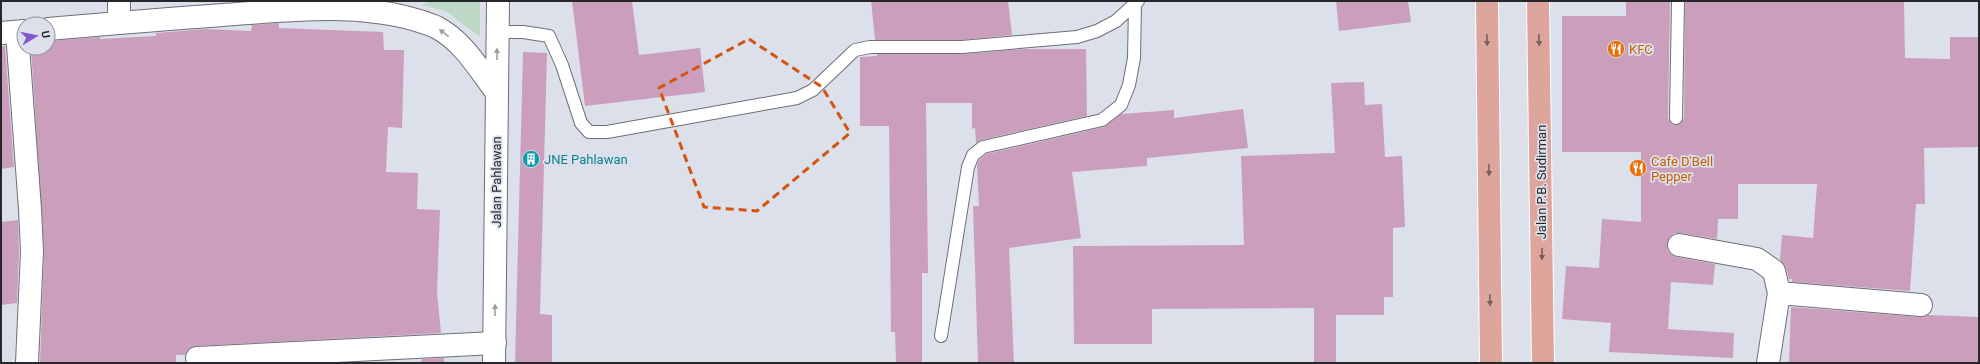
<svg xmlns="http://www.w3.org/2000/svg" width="1980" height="364" viewBox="0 0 1980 364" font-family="Roboto,sans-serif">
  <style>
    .green { fill: #bdd8c6 }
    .building { fill: #cb9fbb }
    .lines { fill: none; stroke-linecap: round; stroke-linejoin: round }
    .lane-casing { stroke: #6b6f78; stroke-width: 14 }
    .street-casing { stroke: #6b6f78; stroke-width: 24 }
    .secondary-casing { stroke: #6b6f78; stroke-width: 24 }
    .primary-casing { stroke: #fff; stroke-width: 24 }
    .lane { stroke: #fff; stroke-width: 12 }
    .street { stroke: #fff; stroke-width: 22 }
    .secondary { stroke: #fff; stroke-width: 22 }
    .primary { stroke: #dda59c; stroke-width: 22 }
    .oneway { fill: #9d9ea0 }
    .oneway2 { fill: #78605e }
    .marked { fill: none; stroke: #d4540f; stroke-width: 3; stroke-dasharray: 8 5; stroke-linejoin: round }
    .labels { text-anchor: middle; stroke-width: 3.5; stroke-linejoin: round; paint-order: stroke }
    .food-label { font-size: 13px; fill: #c56008; stroke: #dce0ea; text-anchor: start }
    .culture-label { font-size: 13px; fill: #0d838f; stroke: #dce0ea; text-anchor: start }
    .street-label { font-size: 13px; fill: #25272b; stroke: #dce0ea }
  </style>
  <rect width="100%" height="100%" fill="#dce0ea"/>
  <path class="green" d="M430,1H480V37L446,11L422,5Z"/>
  <path class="building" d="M572,1H632L639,55L700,48L705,92L585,106Z
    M871,1H1008L1012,35L962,40H875Z
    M1336,1H1408L1411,22L1339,31Z
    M1626,1H1670L1668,118L1670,122L1675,125L1680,124L1684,118L1685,1H1904L1905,58L1950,59V37H1979V147L1924,148L1925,204H1916L1910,291L1792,282V279H1789L1786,268L1780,260L1782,235L1813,238L1817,184H1738V219H1718L1717,239L1681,233H1674L1670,237L1667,243V250L1671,254L1676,257L1715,264L1713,285L1671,282L1668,329L1734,333L1733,358L1609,352L1611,323L1562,319L1566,266L1599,268L1602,219L1641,222V152H1562V16H1626Z
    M279,23V28L383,32L384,50H404L402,128L388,127L386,172L418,173L417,209L440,210L437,292L441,333L196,346L190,348L185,355H176V362L40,363L44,250L31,48H48V41L100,37V39L156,36V33L205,29L251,31L252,25Z
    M1,46H5L14,167L1,169Z
    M1024,49H1086L1087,116L981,140L976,143L975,128L972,129V103H926L928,273H922V363H896L895,332H891L889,126H860V57L877,56V54H963Z
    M523,52L547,53L540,314L552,315V363H515Z
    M1364,82L1365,105L1382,104L1385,157L1402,156L1405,227L1393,228V297H1384V315H1336V363H1314V308L1152,309V344H1074L1073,246L1244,245L1241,156L1335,153L1331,83Z
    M1243,109L1248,148L1147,158V166L1072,172L1081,238L1009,248L1014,363H978L973,206H979L977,165L979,160L986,154L1104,127L1121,114L1174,110V118Z
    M18,220L19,251L17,303L1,305V222Z
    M1791,307L1920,317L1928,315L1979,317V363H1789Z
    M444,358V363H421L422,359Z"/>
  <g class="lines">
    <defs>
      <path id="lane" d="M497,32H523L549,36L562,65L581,123L589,132H607L797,98L813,90L855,50L870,47H962L1077,37L1097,31L1116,21L1138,1
        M1676,118L1678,1
        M941,336L968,167L973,155L983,147L1102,120L1121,105L1129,85L1134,58L1135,5"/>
      <path id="street" d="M119,1V23
        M17,32L30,209L32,251L27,363
        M1679,245L1757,259L1774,271L1779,293L1768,363
        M1779,293L1921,305
        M197,358L495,343"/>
      <path id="secondary" d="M48,29C106,24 165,19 223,15C291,10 372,0 436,27C463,41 479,69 497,93
        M1,33L24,31
        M494,363L498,1"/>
      <path id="primary" d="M1487,1L1491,363
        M1538,1L1543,363"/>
    </defs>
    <use href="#lane" class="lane-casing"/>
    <use href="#street" class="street-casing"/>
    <use href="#secondary" class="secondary-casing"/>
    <use href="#primary" class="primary-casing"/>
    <use href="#lane" class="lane"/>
    <use href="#street" class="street"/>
    <use href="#secondary" class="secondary"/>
    <use href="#primary" class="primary"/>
  </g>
  <defs><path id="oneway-solid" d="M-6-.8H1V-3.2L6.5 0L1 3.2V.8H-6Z"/></defs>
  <g class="oneway">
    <use href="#oneway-solid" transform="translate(444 33) rotate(-143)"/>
    <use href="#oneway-solid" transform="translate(497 54) rotate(-90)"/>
    <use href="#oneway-solid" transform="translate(495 310) rotate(-90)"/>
  </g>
  <g class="oneway2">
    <use href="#oneway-solid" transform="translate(1487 40) rotate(89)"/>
    <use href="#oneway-solid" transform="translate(1539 40) rotate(88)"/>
    <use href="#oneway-solid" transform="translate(1489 170) rotate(89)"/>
    <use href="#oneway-solid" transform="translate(1542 254) rotate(90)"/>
    <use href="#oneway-solid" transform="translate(1490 300) rotate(89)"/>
  </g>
  <path class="marked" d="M749,39L822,87L850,133L757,211L704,207L659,88Z"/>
  <defs>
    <symbol id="restaurant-disc" viewBox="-11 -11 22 22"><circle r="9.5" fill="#e8710a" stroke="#dce0ea"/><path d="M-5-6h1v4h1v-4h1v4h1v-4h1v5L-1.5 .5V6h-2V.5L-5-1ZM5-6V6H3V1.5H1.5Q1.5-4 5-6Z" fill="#fff"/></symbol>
    <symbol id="building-disc" viewBox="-11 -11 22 22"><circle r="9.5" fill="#0f9aa8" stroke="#dce0ea"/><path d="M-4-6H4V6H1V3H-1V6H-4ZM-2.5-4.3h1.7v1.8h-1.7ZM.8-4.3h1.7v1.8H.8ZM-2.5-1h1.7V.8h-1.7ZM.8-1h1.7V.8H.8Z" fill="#fff"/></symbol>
  </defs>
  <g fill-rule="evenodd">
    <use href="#restaurant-disc" x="1606" y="39" width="20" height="20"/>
    <use href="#building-disc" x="521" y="149" width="20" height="20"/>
    <use href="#restaurant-disc" x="1628" y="158" width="20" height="20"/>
  </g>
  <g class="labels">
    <g class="food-label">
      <text x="1629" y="54">KFC</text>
      <text x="1651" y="166">Cafe D'Bell<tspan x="1651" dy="15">Pepper</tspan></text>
    </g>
    <g class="culture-label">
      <text x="544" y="164">JNE Pahlawan</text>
    </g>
    <g class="street-label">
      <text transform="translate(496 182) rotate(-90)" y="5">Jalan Pahlawan</text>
      <text transform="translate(1541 182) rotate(-90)" y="5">Jalan P.B. Sudirman</text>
    </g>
  </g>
  <rect width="1980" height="364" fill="none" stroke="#25272b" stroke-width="4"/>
  <g transform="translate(36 36) rotate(80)"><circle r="19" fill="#dce0ea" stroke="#93969e"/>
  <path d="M0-3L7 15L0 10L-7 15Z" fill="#8359d2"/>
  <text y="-6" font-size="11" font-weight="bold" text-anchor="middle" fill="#25272b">U</text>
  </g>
</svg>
